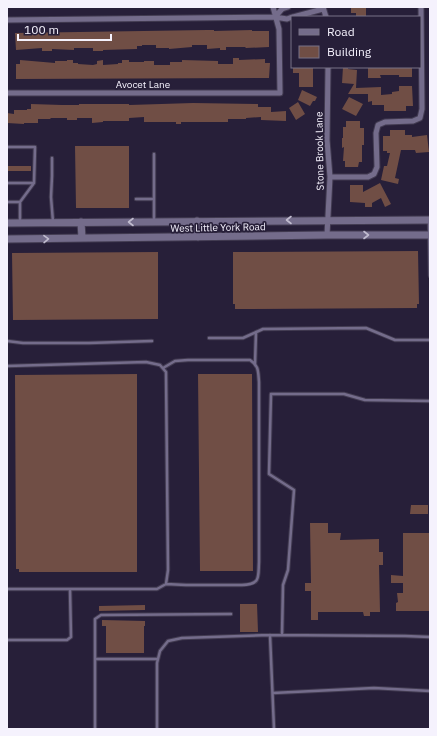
<svg xmlns="http://www.w3.org/2000/svg" width="437" height="736" viewBox="0 0 437 736" font-family="'IBM Plex Sans',sans-serif">
  <style>
    .building { fill: #704e45 }
    .lines { fill: none; stroke-linecap: round; stroke-linejoin: round }
    .service-casing { stroke: #423b51; stroke-width: 4.5 }
    .minor-casing { stroke: #423b51; stroke-width: 7 }
    .secondary-casing { stroke: #423b51; stroke-width: 9 }
    .service { stroke: #746c8b; stroke-width: 2.5 }
    .minor { stroke: #746c8b; stroke-width: 5 }
    .secondary { stroke: #746c8b; stroke-width: 7 }
    .oneway { stroke: #c1bccf }
    .labels { text-anchor: middle; stroke-width: 3.5; stroke-linejoin: round; paint-order: stroke }
    .street-label { font-size: 10px; fill: #f5f2fd; stroke: #271f39 }
  </style>
  <rect width="100%" height="100%" fill="#271f39"/>
  <path class="building" d="M351,7H366V17H356V13H351Z
    M207,30H214V31L252,30V31H269V47L246,48L245,47H226V50H220V48L207,49V45H192V47L169,49V48H156V45H142V46H137V49L103,50V51H93V48H74V50L52,49V51H42V48L16,50L15,33Z
    M233,58H239V60L265,59V63H270L269,78L16,79V64H20V60L55,63V61H67V60H73V63H78V64L93,65L97,64V61L103,60V65L118,64V63H122V60H129V62H144V61H154V65H170V62H182V60L218,61V64H233Z
    M293,67H313V87H299V73H293Z
    M343,67H348V69L357,70L356,88L381,87V95L392,94V92L399,91V86H412L413,106H406V111H384V105H372V101L368,102V94H348L354,84L342,83Z
    M368,67H412V77H399V75H380L381,78H368Z
    M302,90L317,97L315,101H313L310,106L298,100Z
    M349,97L363,104L356,116L342,109Z
    M298,102L305,114L296,120L289,108Z
    M193,103L258,104V107H271V112L286,111V121L261,120V117L246,118V119H228V122H181V124H176V122H144V117L129,118V121H103V122L92,123V118H77V120H67V118H51L50,119H38V123H24V124L7,123V113L14,114V110H27V109H31V104L62,105H79V104H129V105Z
    M346,121H360V128H364V145H362V162H359L358,167H345V161H343L344,147L342,148V138H343V127H346Z
    M390,130H405V135H412V137L427,135L429,152L416,153L415,150H401L395,178L399,179L398,184L381,180L384,166H387L390,153H387V151H383V136H390Z
    M75,146H129V208H76Z
    M7,166H31V171H7Z
    M380,183L391,204L385,207L381,198L372,203V207H365V203L350,202V185H363V192Z
    M418,251L419,304H417V308L235,309V304H233V252Z
    M158,252V319L13,320L12,253Z
    M137,374V572H19V569H16L15,375Z
    M198,374H252L253,571H200Z
    M411,505H428V514H410Z
    M310,523H328V533H341L340,540L379,539V552H383V565H379L380,612H370V616H364L363,612H318V620H311V591H305V583H311Z
    M403,533H430V611H396V603L398,602L397,593H403V583H391V575L403,576Z
    M240,604H257L258,632H240Z
    M145,605V610L99,611V606Z
    M102,620L145,621V626H144V653H106V626H102Z"/>
  <g class="lines">
    <defs>
      <path id="service" d="M7,147H35L34,183L20,202V222
        M154,154V221
        M52,158V176L51,197L53,222
        M7,183H34
        M136,199H154
        M7,202H20
        M429,220L430,276
        M209,338H243L263,329L366,328L395,340H430
        M7,341L23,343H89L152,341
        M255,364L256,332
        M7,366L146,362L160,365L166,372L168,570L166,584L157,589H7
        M163,368L175,361L188,360H250C259,366 258,371 259,382V562C258,578 261,584 242,585H186L166,584
        M282,635L283,585L288,570L294,490L269,474L271,394H344L365,400L430,401
        M7,640H67L71,637L70,589
        M95,659H158
        M273,693L374,688L430,691
        M95,729V619L101,615L231,614
        M157,729V663L160,651L168,641L182,638L270,635
        M274,729L270,635L405,636L430,637"/>
      <path id="minor" d="M323,7L326,17
        M275,17L282,9L288,7
        M293,17L323,9
        M7,20L275,17L287,19L292,17
        M7,93H280L279,29L273,7
        M330,177H368L374,174L377,167L376,133L378,125L385,122L413,121L420,118L422,109L421,7
        M327,235L330,177L327,140L328,67"/>
      <path id="secondary" d="M197,221L198,237
        M81,222L82,238
        M7,223L430,220
        M7,239L327,235H430"/>
    </defs>
    <use href="#service" class="service-casing"/>
    <use href="#minor" class="minor-casing"/>
    <use href="#secondary" class="secondary-casing"/>
    <use href="#service" class="service"/>
    <use href="#minor" class="minor"/>
    <use href="#secondary" class="secondary"/>
  </g>
  <defs><path id="oneway-chevron" d="M-2-3.5L2.5 0L-2 3.5" fill="none" stroke-width="1.6" stroke-linecap="round" stroke-linejoin="round"/></defs>
  <g class="oneway">
    <use href="#oneway-chevron" transform="translate(289 220) rotate(180)"/>
    <use href="#oneway-chevron" transform="translate(131 222) rotate(180)"/>
    <use href="#oneway-chevron" transform="translate(366 235)"/>
    <use href="#oneway-chevron" transform="translate(46 239) rotate(-1)"/>
  </g>
  <g class="labels">
    <g class="street-label">
      <text x="143" y="88">Avocet Lane</text>
      <text transform="translate(319 151) rotate(-91)" y="4">Stone Brook Lane</text>
      <text transform="translate(218 227) rotate(-1)" y="4">West Little York Road</text>
    </g>
  </g>
  <rect width="437" height="736" fill="none" stroke="#f5f2fd" stroke-width="16"/>
  <rect x="291" y="16" width="130" height="52" fill="#271f39" stroke="#797387"/>
  <rect x="299" y="29" width="20" height="6" fill="#746c8b" stroke="#797387"/>
  <text x="327" y="36" font-size="12" fill="#f5f2fd">Road</text>
  <rect x="299" y="46" width="20" height="12" fill="#704e45" stroke="#797387"/>
  <text x="327" y="56" font-size="12" fill="#f5f2fd">Building</text>
  <path d="M18 34v6h93v-6" fill="none" stroke="#f5f2fd" stroke-width="2"/>
  <text x="24" y="34" font-size="12" fill="#f5f2fd" stroke="#271f39" stroke-width="3" paint-order="stroke">100 m</text>
</svg>
